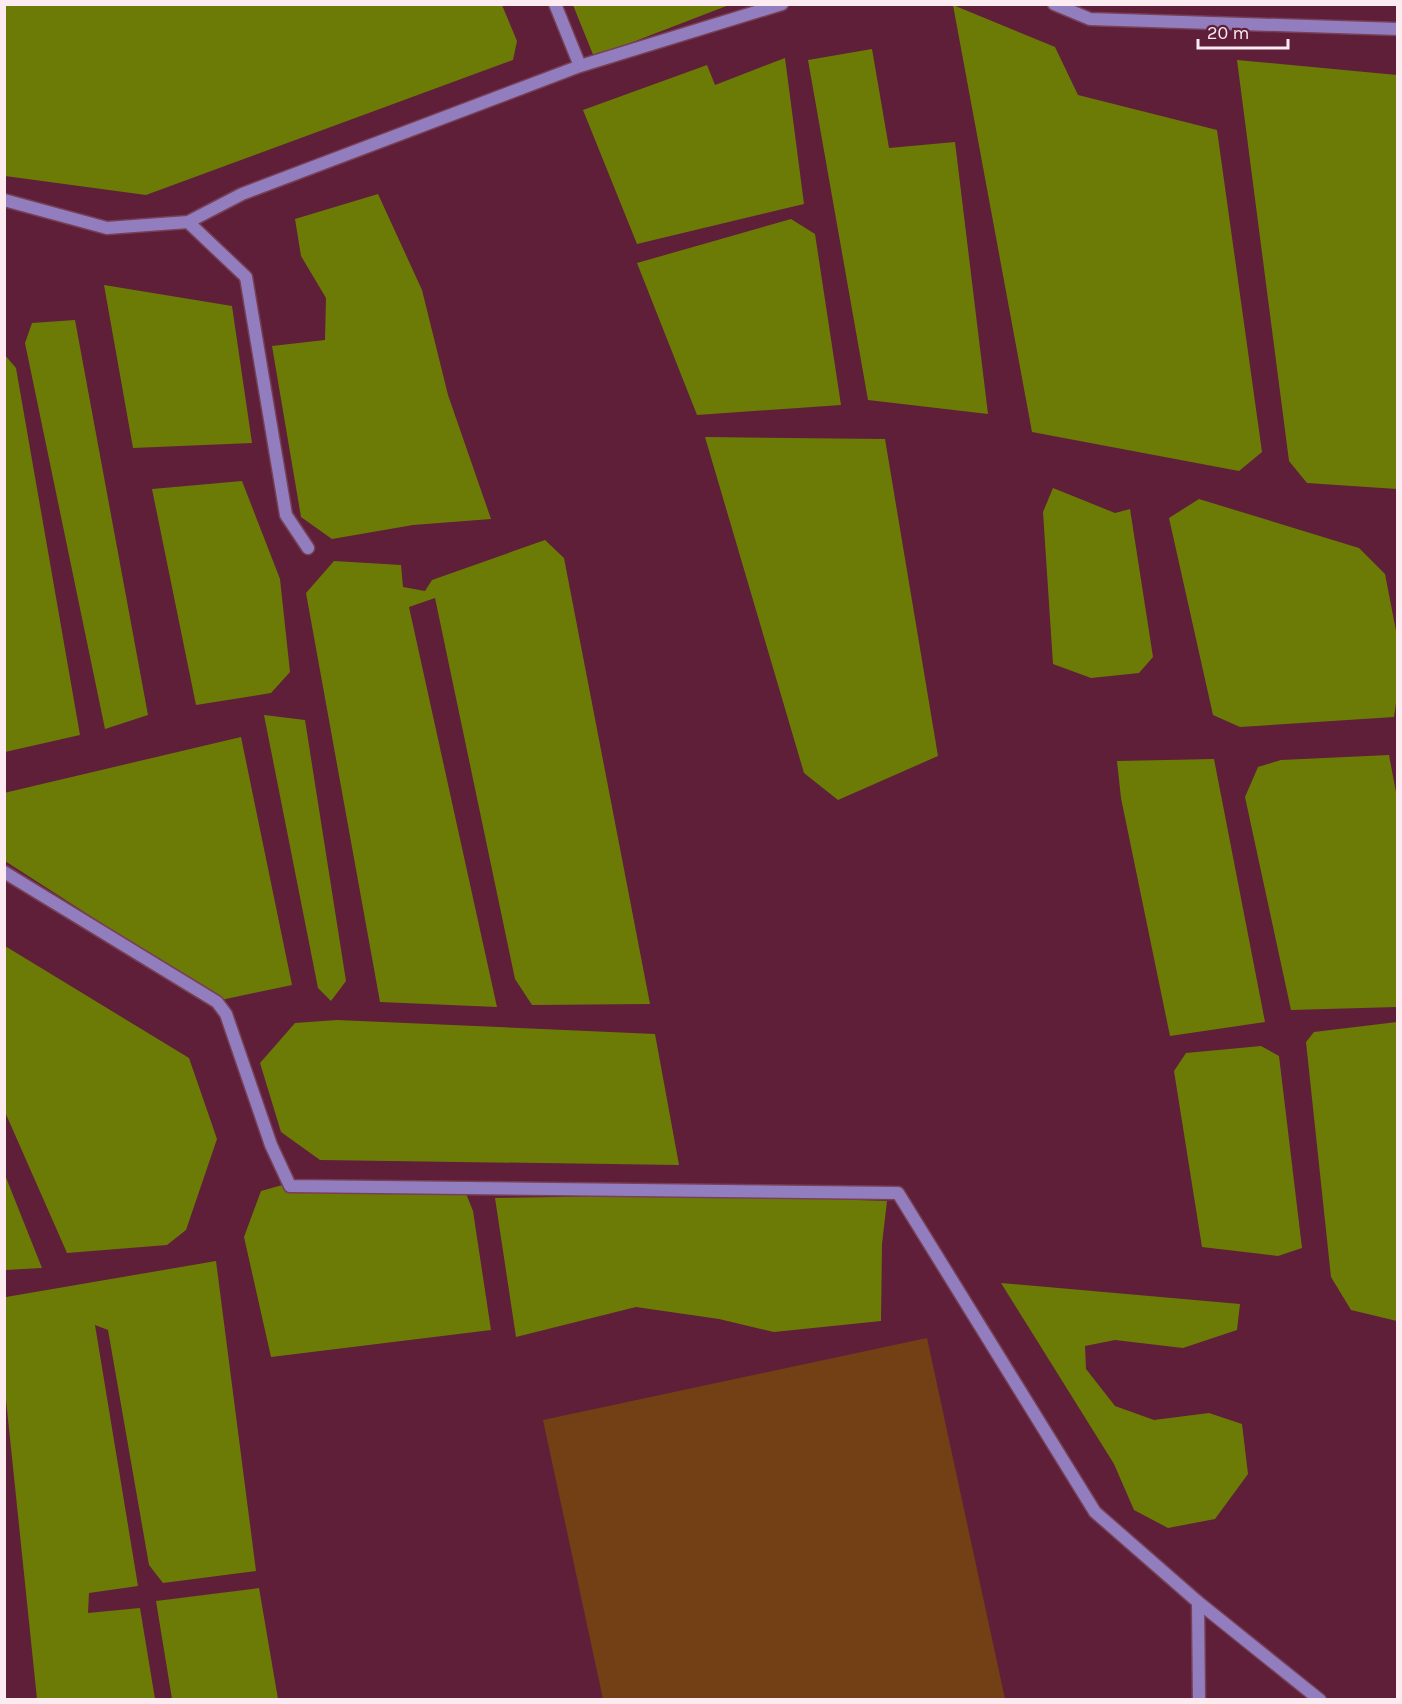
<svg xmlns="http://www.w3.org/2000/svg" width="1402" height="1704" viewBox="0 0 1402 1704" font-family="Karla,sans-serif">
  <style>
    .green { fill: #724014 }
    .water { fill: #6c7b05 }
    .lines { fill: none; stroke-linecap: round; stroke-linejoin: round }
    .lane-casing { stroke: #784056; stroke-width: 15 }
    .street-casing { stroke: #784056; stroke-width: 15 }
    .lane { stroke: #927ebf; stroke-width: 12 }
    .street { stroke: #927ebf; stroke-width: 12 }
  </style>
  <rect width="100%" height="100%" fill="#5f1f39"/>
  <path class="green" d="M927,1338L1005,1699H603L543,1420Z"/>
  <path class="water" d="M5,4L502,5L517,41L513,60L146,195L5,176Z
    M573,5H729L594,57Z
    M953,5L1055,47L1078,95L1217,130L1262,452L1239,471L1032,432Z
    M872,49L889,148L955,142L988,414L868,400L808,60Z
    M785,58L804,204L637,244L583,110L707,65L715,85Z
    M1237,60L1397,75V489L1307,483L1289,461Z
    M378,194L422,290L448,395L491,519L413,525L332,539L301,517L272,346L325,340L326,298L301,256L295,219Z
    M791,219L815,234L841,405L697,415L637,263Z
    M104,285L232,306L252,443L133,448Z
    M75,320L148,715L105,729L25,343L32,323Z
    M4,354L16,368L80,735L5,752Z
    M705,437L885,439L938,756L838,800L804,773Z
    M242,481L280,579L290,672L271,693L196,705L152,489Z
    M1053,488L1115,513L1130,509L1153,657L1139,673L1091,678L1053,664L1043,512Z
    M1199,499L1359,548L1385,574L1397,636V696L1394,717L1240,727L1213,715L1169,518Z
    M545,540L564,558L650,1004L532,1005L515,979L435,598L409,607L497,1007L380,1002L306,593L334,561L401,565L403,587L425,591L432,580Z
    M264,715L305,720L346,981L331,1001L318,988Z
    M241,737L292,985L221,1000L5,861L4,793Z
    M1389,755L1398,803L1397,1007L1291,1010L1245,797L1258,767L1281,760Z
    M1214,759L1265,1022L1170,1036L1121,798L1117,761Z
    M5,946L189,1058L217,1139L186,1230L167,1245L67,1253L5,1112Z
    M337,1020L655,1034L679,1165L320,1160L281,1132L260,1063L295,1023Z
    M1397,1022H1398L1397,1321L1351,1310L1331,1277L1306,1042L1314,1032Z
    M1261,1046L1279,1056L1302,1248L1278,1256L1202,1247L1174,1071L1186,1053Z
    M5,1175L42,1268L5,1270Z
    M286,1184L465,1191L473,1211L491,1330L271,1357L244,1237L261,1191Z
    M709,1195L887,1201L882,1244L881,1321L774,1332L719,1319L636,1307L516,1337L495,1198Z
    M216,1261L256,1571L163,1583L149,1565L108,1330L95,1325L138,1586L89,1593L88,1613L140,1608L155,1699H37L5,1390V1300L6,1297Z
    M1001,1283L1240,1304L1237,1330L1183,1348L1115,1340L1085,1346L1086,1369L1115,1406L1154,1420L1209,1413L1242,1424L1248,1474L1215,1519L1168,1528L1134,1510L1114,1464Z
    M259,1588L278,1699H172L156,1601Z"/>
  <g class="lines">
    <defs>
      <path id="lane" d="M555,4L580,66
        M1054,4L1090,19L1398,29
        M4,200L107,228L188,222L242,194L580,66L782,4
        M188,222L246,277L286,515L308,548
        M1198,1602L1199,1700"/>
      <path id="street" d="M4,872L217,1002L226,1014L271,1145L290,1186L898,1193L1095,1512L1198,1602L1320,1700"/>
    </defs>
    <use href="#lane" class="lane-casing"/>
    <use href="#street" class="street-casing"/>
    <use href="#lane" class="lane"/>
    <use href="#street" class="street"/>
  </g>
  <rect width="1402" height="1704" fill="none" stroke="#fcebf0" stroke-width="12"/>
  <path d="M1198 39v9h90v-9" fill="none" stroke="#fcebf0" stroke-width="3"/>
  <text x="1207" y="39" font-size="18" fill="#fcebf0" stroke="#5f1f39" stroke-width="4.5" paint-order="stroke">20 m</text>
</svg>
